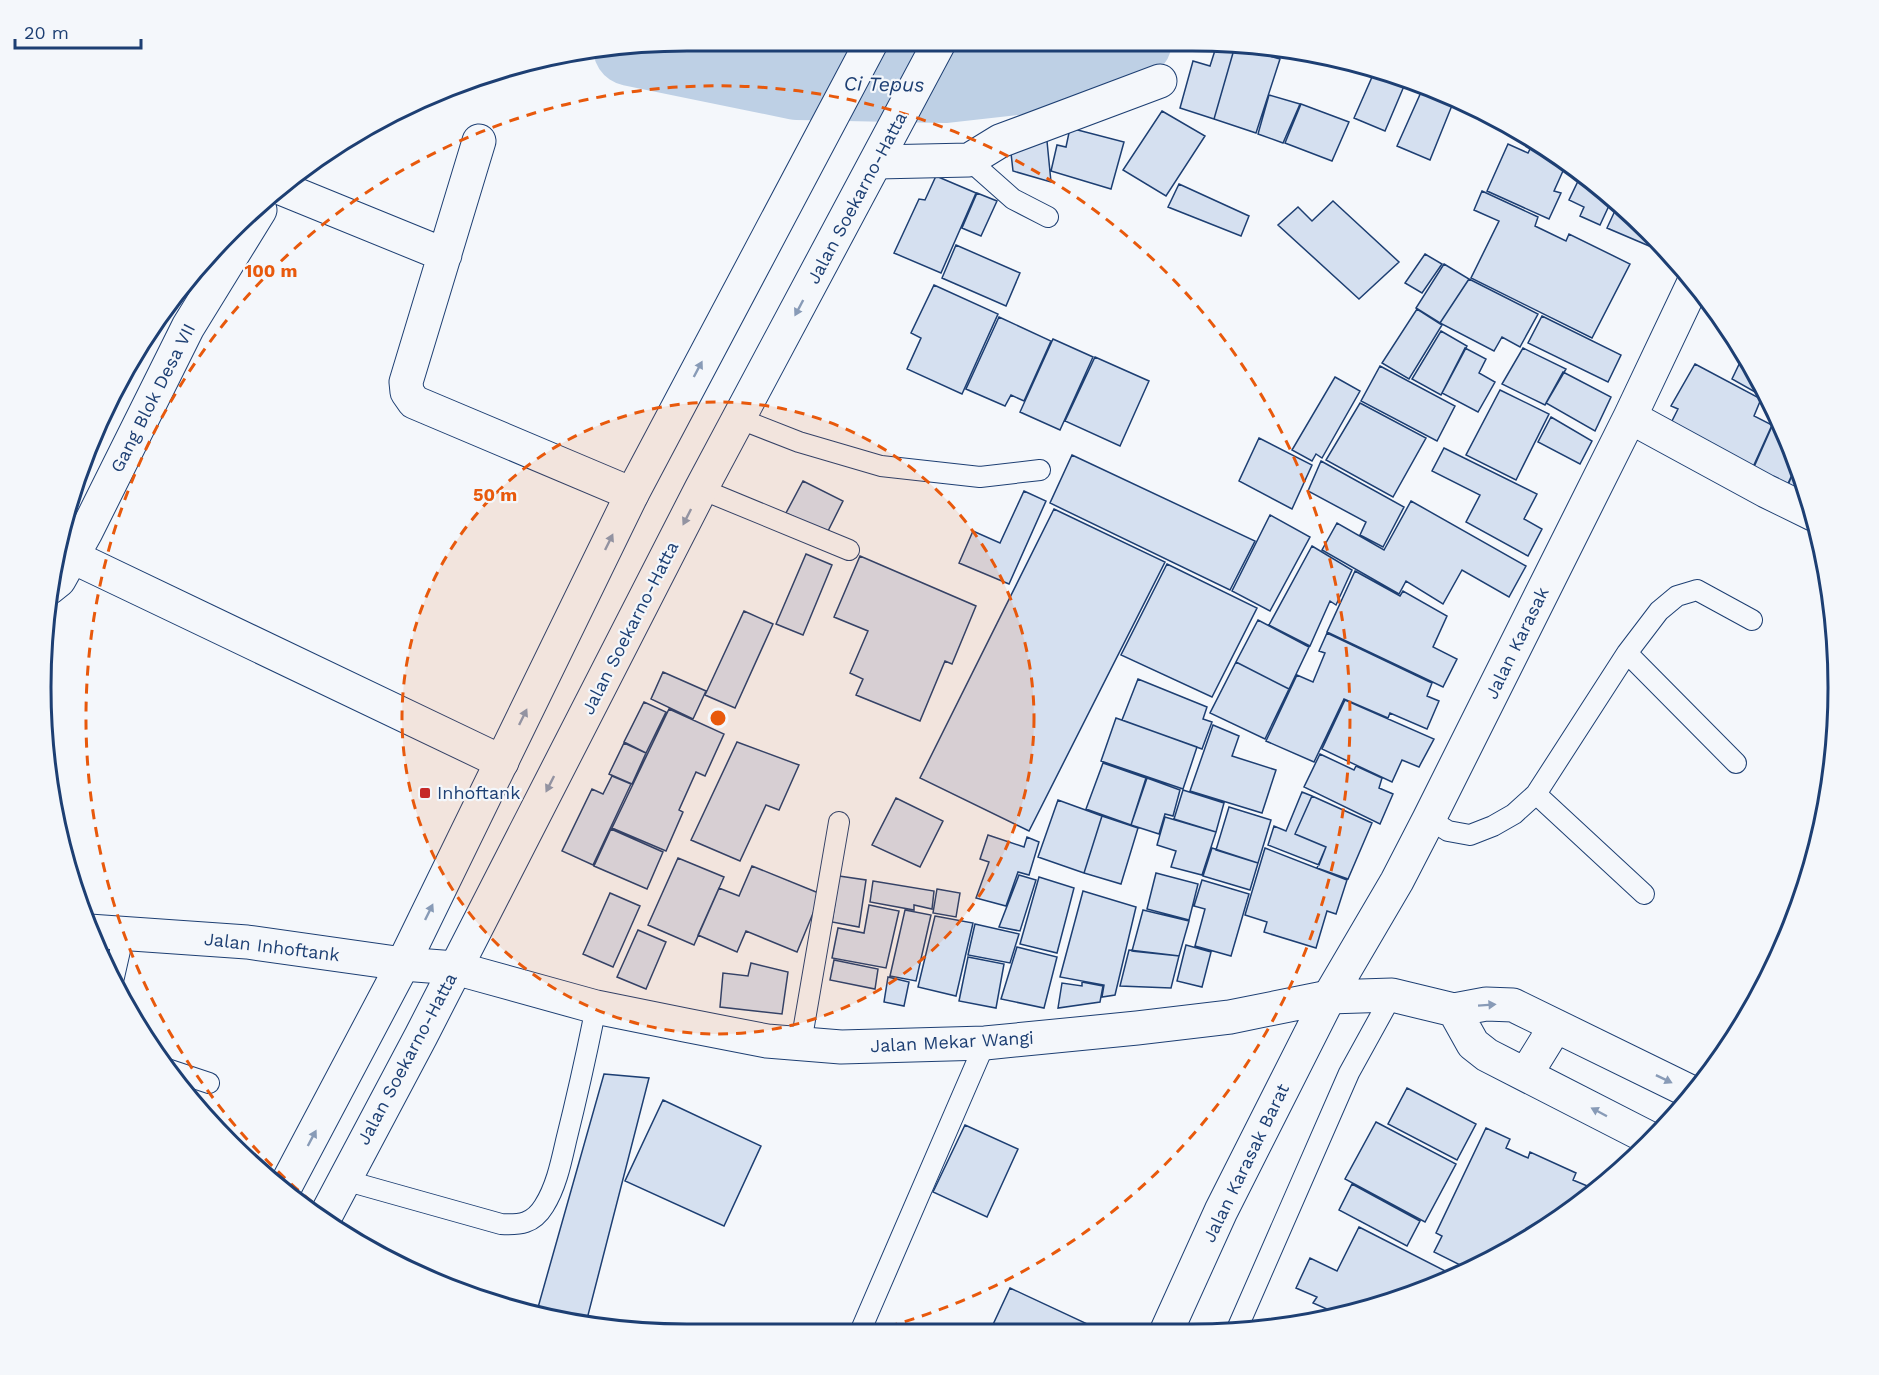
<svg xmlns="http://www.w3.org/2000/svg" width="1879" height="1375" viewBox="0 0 1879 1375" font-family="'Work Sans',sans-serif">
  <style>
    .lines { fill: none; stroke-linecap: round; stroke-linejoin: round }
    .river { stroke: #bed0e5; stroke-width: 76 }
    .building { fill: #d5e0f0; stroke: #1d3f73; stroke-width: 1.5 }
    .service-casing { stroke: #1d3f73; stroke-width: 22 }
    .minor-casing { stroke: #1d3f73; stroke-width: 35 }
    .tertiary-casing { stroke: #1d3f73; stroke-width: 35 }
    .secondary-casing { stroke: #1d3f73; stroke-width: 35 }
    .trunk-casing { stroke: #1d3f73; stroke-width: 35 }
    .service { stroke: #f4f7fb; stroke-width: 20 }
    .minor { stroke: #f4f7fb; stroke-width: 33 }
    .tertiary { stroke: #f4f7fb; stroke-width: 33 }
    .secondary { stroke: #f4f7fb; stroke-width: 33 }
    .trunk { stroke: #f4f7fb; stroke-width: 33 }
    .oneway { fill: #889bb7 }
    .ring { fill: none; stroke: #e8590c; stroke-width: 3; stroke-dasharray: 10 8 }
    .poi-dot { fill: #c62828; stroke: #f4f7fb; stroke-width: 2 }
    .labels { text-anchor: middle; stroke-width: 4.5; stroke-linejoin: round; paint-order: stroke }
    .street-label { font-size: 18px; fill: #1d3f73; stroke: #f4f7fb }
    .poi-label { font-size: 18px; fill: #1d3f73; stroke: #f4f7fb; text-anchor: start }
    .water-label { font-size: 20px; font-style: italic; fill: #1d3f73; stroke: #f4f7fb }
    .rim { fill: none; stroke: #1d3f73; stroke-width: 3 }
    .centre { fill: #e8590c; stroke: #f4f7fb; stroke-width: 3 }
    .ring-label { font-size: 18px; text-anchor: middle; font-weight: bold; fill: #e8590c; stroke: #f4f7fb; stroke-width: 4.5; stroke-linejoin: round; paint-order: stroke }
  </style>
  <rect width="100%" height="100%" fill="#f4f7fb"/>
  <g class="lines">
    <path class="river" d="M631,48L797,82L945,85L1017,77L1134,41"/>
  </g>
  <path class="building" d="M1217,44L1235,46L1214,119L1180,108L1193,61L1210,66Z
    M1235,46L1280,59L1256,133L1214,119Z
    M1376,68L1407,79L1385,131L1354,118Z
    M1422,90L1453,103L1430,160L1397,146Z
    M1269,95L1300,104L1283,143L1258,134Z
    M1458,100L1481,112L1480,116L1456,105Z
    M1301,104L1349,122L1332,161L1285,143Z
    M1162,111L1205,136L1166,196L1123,170Z
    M1070,128L1124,142L1111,189L1051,171L1057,145L1066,147Z
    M1046,131L1051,182L1013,171L1010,144Z
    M1534,141L1551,149L1567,162L1554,191L1561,193L1549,219L1487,191L1508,144L1528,153Z
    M1573,167L1589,179L1572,171Z
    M936,176L976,193L941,273L894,253L919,199L925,200Z
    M1580,177L1596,184L1613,197L1600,225L1580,216L1584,207L1569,200Z
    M1179,184L1249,216L1241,236L1168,207Z
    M1482,191L1538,217L1535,226L1566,241L1569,234L1630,264L1592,338L1471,278L1499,221L1474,210Z
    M977,193L997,201L981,236L962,228Z
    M1333,201L1399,262L1359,299L1278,225L1298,207L1312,221Z
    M1619,202L1668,254L1607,228Z
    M956,245L1020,273L1006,306L942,278Z
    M1425,254L1442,264L1422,293L1405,283Z
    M1444,264L1469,279L1440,323L1416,308Z
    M1469,279L1538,314L1520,347L1502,337L1494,351L1440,323Z
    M934,285L998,314L962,394L907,369L921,338L911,333Z
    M1417,309L1442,325L1409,379L1382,363Z
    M1542,316L1621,355L1608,382L1528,343Z
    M999,317L1051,341L1024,401L1011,395L1005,406L966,389Z
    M1441,331L1467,346L1441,395L1412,379Z
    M1053,339L1093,357L1060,430L1020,412Z
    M1465,348L1486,359L1479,373L1495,382L1478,412L1442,393Z
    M1523,348L1566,369L1545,405L1502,384Z
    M1743,356L1771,401L1732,379Z
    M1095,357L1149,381L1120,446L1065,421Z
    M1695,364L1761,399L1754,416L1772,425L1753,467L1671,423L1678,409L1671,406Z
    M1380,366L1455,406L1437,441L1361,401Z
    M1563,372L1611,397L1595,431L1546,403Z
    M1335,377L1360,391L1322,458L1316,454L1312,461L1292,450Z
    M1500,390L1549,414L1516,480L1466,455Z
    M1360,403L1426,438L1393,497L1326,460Z
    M1777,415L1796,466L1788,485L1754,467Z
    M1551,417L1592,441L1580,464L1538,442Z
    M1259,438L1312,465L1292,509L1239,481Z
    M1444,448L1537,494L1524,519L1542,529L1528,556L1466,522L1480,495L1432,471Z
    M1072,455L1255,541L1230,590L1050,503Z
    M1321,461L1404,507L1383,547L1360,535L1366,522L1308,491Z
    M1796,466L1809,501L1786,488Z
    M803,481L843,501L827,533L786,513Z
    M1024,491L1046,501L1009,584L959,563L973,531L1000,543Z
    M1411,501L1526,566L1509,597L1462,570L1443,604L1406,581L1399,594L1322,550L1337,523L1384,550Z
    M1054,509L1165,562L1029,831L920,778Z
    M1270,515L1310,537L1270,611L1232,591Z
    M1312,546L1352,570L1336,605L1330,601L1310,646L1269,625Z
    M806,554L832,565L803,635L776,624Z
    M860,556L976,606L952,664L945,661L920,721L856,695L863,679L850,673L868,631L834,617Z
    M1167,564L1257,608L1212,697L1121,655Z
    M1355,571L1400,596L1403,591L1447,616L1433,647L1457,659L1443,687L1327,632Z
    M744,611L773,624L735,708L705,695Z
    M1258,620L1309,647L1289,689L1236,662Z
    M1327,633L1432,683L1427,696L1439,701L1427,729L1390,713L1388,718L1344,699L1314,762L1266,741L1297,675L1313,682L1325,653L1319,651Z
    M1236,662L1289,689L1265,739L1210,713Z
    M663,672L706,691L693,719L651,699Z
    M1138,679L1207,707L1203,719L1212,722L1202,749L1122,720Z
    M1345,700L1434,739L1419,767L1402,760L1392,782L1322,749Z
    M644,702L666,712L646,753L624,742Z
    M669,709L724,734L705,776L696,772L679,810L683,812L666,851L612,828Z
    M1116,718L1197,747L1183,789L1101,761Z
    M1213,725L1239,736L1232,756L1276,770L1262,813L1190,791Z
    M737,742L799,765L779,810L766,805L740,861L691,840Z
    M624,743L646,753L632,784L609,774Z
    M1320,754L1354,770L1356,766L1382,778L1379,788L1393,794L1380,824L1304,787Z
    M1103,763L1146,778L1131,825L1086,809Z
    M612,776L631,784L593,865L562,851L592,789L603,794Z
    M1147,778L1180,790L1173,816L1165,814L1159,834L1131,825Z
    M1183,790L1224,803L1216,832L1174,819Z
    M1302,792L1312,796L1295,834L1326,847L1319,865L1268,845L1274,826L1286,831Z
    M1312,796L1372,823L1348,879L1317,868L1326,847L1295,834Z
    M896,798L943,821L920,867L872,845Z
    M1058,800L1102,816L1084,873L1038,857Z
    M1229,807L1271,820L1258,863L1216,850Z
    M1102,816L1138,828L1121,884L1084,873Z
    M1165,817L1216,832L1202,875L1171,867L1176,851L1157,845Z
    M611,829L663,852L647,889L594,866Z
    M988,835L1024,847L1027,837L1039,842L1029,875L1018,872L1006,906L976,898L989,862L980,859Z
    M1212,848L1258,863L1250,890L1203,876Z
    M1265,848L1347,880L1336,914L1327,911L1316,948L1264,932L1267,922L1245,915Z
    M678,858L724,877L694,945L648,925Z
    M752,866L821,894L797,952L746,931L737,952L698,935L719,888L739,896Z
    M1156,873L1198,884L1189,920L1147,909Z
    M1019,875L1036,880L1020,931L999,927Z
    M839,876L866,880L859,927L832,922Z
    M1039,877L1074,888L1057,953L1020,944Z
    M1202,880L1249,894L1231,956L1195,946L1205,909L1194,906Z
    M873,881L934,891L932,909L914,905V910L870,902Z
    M937,889L960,893L956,917L933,913Z
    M1083,891L1136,907L1115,995L1102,997L1104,985L1060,977Z
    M610,893L640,906L613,967L583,954Z
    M869,905L899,911L886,968L832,958L838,928L864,933Z
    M905,910L931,915L916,981L890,976Z
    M1143,910L1189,921L1179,956L1132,951Z
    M935,916L973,923L956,996L918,987Z
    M975,924L1019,934L1010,963L968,955Z
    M638,930L666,942L646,989L617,977Z
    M1186,945L1211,952L1202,987L1177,981Z
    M1017,947L1057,957L1044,1008L1001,999Z
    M1129,950L1179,956L1171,988L1120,986Z
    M968,957L1004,964L996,1008L959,1001Z
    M834,960L878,969L875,989L830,980Z
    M751,963L788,972L782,1014L720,1007L723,973L748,976Z
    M888,977L909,982L904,1006L884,1002Z
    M1082,982L1103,986L1100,1002L1058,1008L1062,983L1082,986Z
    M604,1074L649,1078L586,1323L562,1319L537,1311Z
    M1407,1088L1476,1124L1457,1160L1388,1124Z
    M663,1100L761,1146L724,1226L625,1181Z
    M1376,1122L1456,1164L1425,1222L1345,1179Z
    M965,1125L1018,1149L987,1217L933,1192Z
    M1486,1128L1510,1139L1506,1148L1528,1158L1530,1152L1576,1173L1573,1180L1597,1190L1586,1201L1468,1269L1434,1252L1442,1236L1436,1233Z
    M1352,1184L1420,1221L1407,1246L1339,1210Z
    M1359,1227L1455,1276L1439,1285L1327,1315L1329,1310L1313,1303L1317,1297L1296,1288L1310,1258L1337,1271Z
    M450,1283L532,1309L530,1314L520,1312L449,1286Z
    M1010,1288L1096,1328L1095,1330L990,1331Z"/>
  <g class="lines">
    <defs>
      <path id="service" d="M969,160L1013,199L1048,217
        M740,419L799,442L881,466L980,477L1040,470
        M701,489L849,550
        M1627,653L1736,763
        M1536,794L1644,894
        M1429,819L1448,831L1470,835L1493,826L1514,814L1536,794L1627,653L1659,611L1677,596L1697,590L1752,620
        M114,977L124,933
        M801,1043L839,822
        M167,1069L209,1083
        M344,1180L501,1224C520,1225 533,1224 544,1206C556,1187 561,1163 566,1141C577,1097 587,1052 596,1007
        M1237,1329L1349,1073L1392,995
        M860,1332L985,1043"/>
      <path id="minor" d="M479,141L406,382L407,392L414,402L632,494
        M877,162L969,160L1000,141L1160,81
        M283,189L445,255
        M1630,417L1766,491L1815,515
        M73,557L502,762
        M49,588L59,580L86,532L188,327L260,210
        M1329,997L1397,881L1429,819L1630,417L1694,282
        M1329,997L1392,995L1454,1010
        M1526,1074L1555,1027
        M1651,1139L1487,1055L1473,1044L1454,1010L1486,1004L1513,1005L1693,1093"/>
      <path id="tertiary" d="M455,968L596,1007L685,1025L767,1041L841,1047L985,1043L1137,1028L1230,1017L1329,997
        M1167,1330L1221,1211L1329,997"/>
      <path id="secondary" d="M89,931L247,942L403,964L455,968"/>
      <path id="trunk" d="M284,1189L403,964L632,494L872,41
        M325,1217L421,1036L701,489L940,41"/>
    </defs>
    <use href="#service" class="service-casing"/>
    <use href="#minor" class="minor-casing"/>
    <use href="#tertiary" class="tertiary-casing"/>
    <use href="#secondary" class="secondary-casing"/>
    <use href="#trunk" class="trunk-casing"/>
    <use href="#service" class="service"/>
    <use href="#minor" class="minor"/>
    <use href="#tertiary" class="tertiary"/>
    <use href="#secondary" class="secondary"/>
    <use href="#trunk" class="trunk"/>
  </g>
  <defs><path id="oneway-solid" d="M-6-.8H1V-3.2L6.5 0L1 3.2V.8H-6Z" transform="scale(1.5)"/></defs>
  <g class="oneway">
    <use href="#oneway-solid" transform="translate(799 308) rotate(118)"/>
    <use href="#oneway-solid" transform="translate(698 369) rotate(-62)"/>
    <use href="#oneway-solid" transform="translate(687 517) rotate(117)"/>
    <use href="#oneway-solid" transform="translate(609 542) rotate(-64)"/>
    <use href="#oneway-solid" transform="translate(523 717) rotate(-64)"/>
    <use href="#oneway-solid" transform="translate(550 784) rotate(117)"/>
    <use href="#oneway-solid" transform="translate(429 912) rotate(-64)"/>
    <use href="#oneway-solid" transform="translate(1487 1005) rotate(-4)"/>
    <use href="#oneway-solid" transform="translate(1664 1079) rotate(26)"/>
    <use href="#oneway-solid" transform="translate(1599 1112) rotate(-152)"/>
    <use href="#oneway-solid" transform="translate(312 1138) rotate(-62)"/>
  </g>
  <circle cx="718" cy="718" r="316" fill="#e8590c" fill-opacity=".12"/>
  <g class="ring">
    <circle cx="718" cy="718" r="316"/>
    <path d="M416 1273A632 632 0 1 1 871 1331"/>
  </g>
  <rect class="poi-dot" x="419" y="787" width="12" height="12" rx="3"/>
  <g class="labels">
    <g class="street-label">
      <text transform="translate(857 198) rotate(-62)" y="6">Jalan Soekarno-Hatta</text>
      <text transform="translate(153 398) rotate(-63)" y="6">Gang Blok Desa VII</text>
      <text transform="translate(630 628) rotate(-63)" y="6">Jalan Soekarno-Hatta</text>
      <text transform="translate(1517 643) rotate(-64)" y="6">Jalan Karasak</text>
      <text transform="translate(272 947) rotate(7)" y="6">Jalan Inhoftank</text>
      <text transform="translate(952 1042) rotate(-3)" y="6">Jalan Mekar Wangi</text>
      <text transform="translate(407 1059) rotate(-62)" y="6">Jalan Soekarno-Hatta</text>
      <text transform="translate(1246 1163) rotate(-64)" y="6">Jalan Karasak Barat</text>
    </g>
    <g class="poi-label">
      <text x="437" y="799">Inhoftank</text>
    </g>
    <g class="water-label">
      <text transform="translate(884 84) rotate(1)" y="7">Ci Tepus</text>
    </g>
  </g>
  <path d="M0 0H1879V1375H0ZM687 51H1192A636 636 0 0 1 1828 687V688A636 636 0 0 1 1192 1324H687A636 636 0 0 1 51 688V687A636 636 0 0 1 687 51Z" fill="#f4f7fb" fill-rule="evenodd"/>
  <path class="rim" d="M687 51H1192A636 636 0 0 1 1828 687V688A636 636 0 0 1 1192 1324H687A636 636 0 0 1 51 688V687A636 636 0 0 1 687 51Z"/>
  <circle cx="718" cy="718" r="9" class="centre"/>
  <g class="ring-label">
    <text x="271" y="277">100 m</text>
    <text x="495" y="501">50 m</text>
  </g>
  <path d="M15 39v9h126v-9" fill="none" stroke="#1d3f73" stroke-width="3"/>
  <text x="24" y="39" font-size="18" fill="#1d3f73" stroke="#f4f7fb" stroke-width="4.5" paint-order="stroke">20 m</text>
</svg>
